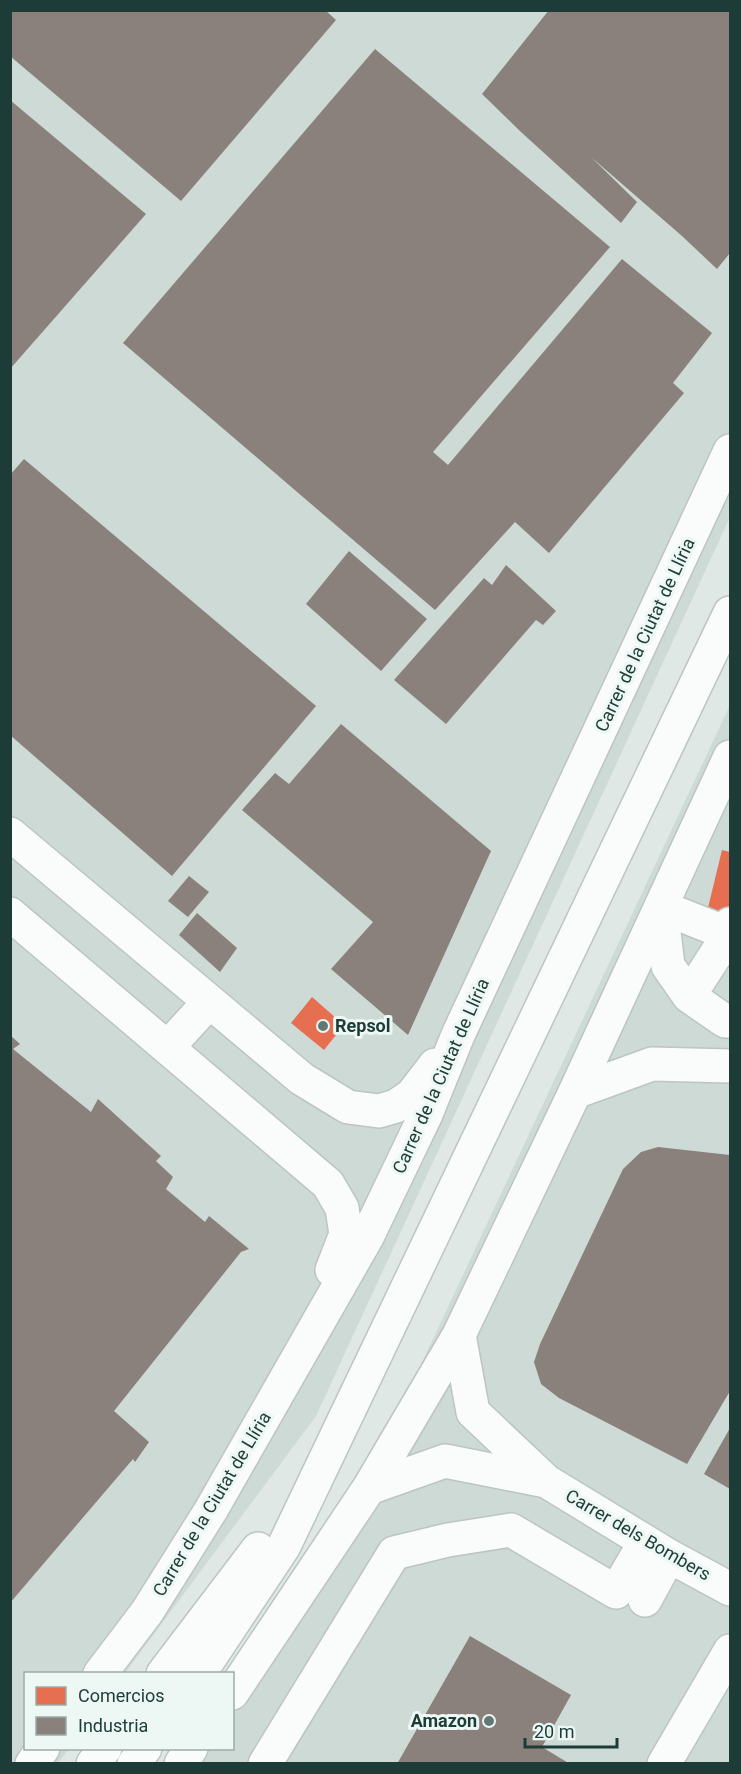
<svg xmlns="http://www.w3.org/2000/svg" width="741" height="1774" viewBox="0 0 741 1774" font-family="Roboto,sans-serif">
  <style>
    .built { fill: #cddad5 }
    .shops { fill: #e76f51 }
    .industry { fill: #8a817c }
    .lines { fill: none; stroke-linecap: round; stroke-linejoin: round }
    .minor-casing { stroke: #bdc5c2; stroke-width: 36 }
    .minor { stroke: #fafcfb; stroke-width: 33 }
    .poi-dot { fill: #617874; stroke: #edf7f3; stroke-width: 2 }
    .labels { text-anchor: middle; stroke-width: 6; stroke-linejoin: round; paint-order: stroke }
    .street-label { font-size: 18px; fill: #1d3c37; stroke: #edf7f3 }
    .poi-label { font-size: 18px; font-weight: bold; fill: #1d3c37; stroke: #edf7f3; text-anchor: start }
  </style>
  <rect width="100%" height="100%" fill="#e0e8e5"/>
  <path class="built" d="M11,11H730V517L316,1416L125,1673L26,1674V1748L69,1749L58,1763L11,1764Z
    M730,705V1763L168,1764L180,1749L232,1748V1673L403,1403Z"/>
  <path class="shops" d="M722,850L730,852V922L706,916Z
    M312,997L344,1025L324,1050L291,1023Z"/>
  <path class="industry" d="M10,10H325L336,20L181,201L10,56Z
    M549,10H730V253L717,269L682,236L591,157L637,202L621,223L521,132L482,94Z
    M375,49L610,247L433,452L448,465L622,259L712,333L673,383L684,393L549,553L515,522L435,610L123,343Z
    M10,100L146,214L10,369Z
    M24,459L316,706L172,876L10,735V475Z
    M349,551L427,619L381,671L306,604Z
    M506,565L556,611L543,625L536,620L446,724L394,680L484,578L492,585Z
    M341,724L491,851L408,1035L331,969L373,922L242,810L275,773L289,784Z
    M189,876L209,892L188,917L168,901Z
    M197,913L237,948L220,972L179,935Z
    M10,1035L20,1044L13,1049L91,1112L98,1099L161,1156L156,1161L173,1177L166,1189L205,1222L209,1216L249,1249L241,1252L114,1411L149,1442L135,1462L133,1459L10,1603Z
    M658,1147L730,1155V1391L687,1464L559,1398L541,1384L534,1362L540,1344L623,1169L641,1152Z
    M730,1428V1489L704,1474Z
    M470,1636L571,1695L542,1747L570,1764H397Z"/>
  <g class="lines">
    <defs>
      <path id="minor" d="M10,834L302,1079L348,1107L379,1111L396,1106L412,1095L435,1065
        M661,907L668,966L689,996L725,1021H730
        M661,907L729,934L730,924
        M10,914L328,1184L342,1208L346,1234L332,1270
        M689,996L729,934
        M168,1047L209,1002
        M575,1092L652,1064L730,1066
        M459,1335L473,1412L546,1481L669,1556L730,1589
        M369,1488L445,1461L546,1481
        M645,1600L669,1556
        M100,1674L147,1612L211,1510L367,1237L426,1114L458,1035L730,451
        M163,1674L258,1549
        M199,1674L284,1546L730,613
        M232,1693L369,1488L459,1335L575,1092L730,757
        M32,1764L43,1748
        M93,1764L105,1748
        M134,1764L145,1748
        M181,1764L191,1748
        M265,1764L394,1553L448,1540L511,1530L616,1592L645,1542
        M664,1764L730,1651"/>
    </defs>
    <use href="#minor" class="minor-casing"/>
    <use href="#minor" class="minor"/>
  </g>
  <g class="poi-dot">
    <circle cx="323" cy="1026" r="6"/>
    <circle cx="489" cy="1721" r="6"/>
  </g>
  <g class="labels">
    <g class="street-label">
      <text transform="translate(645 635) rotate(-65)" y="6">Carrer de la Ciutat de Llíria</text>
      <text transform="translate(441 1076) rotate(-66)" y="6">Carrer de la Ciutat de Llíria</text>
      <text transform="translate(212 1504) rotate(-59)" y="6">Carrer de la Ciutat de Llíria</text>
      <text transform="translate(638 1535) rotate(30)" y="6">Carrer dels Bombers</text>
    </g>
    <g class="poi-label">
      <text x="335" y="1032">Repsol</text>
      <text x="477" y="1727" text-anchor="end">Amazon</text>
    </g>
  </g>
  <rect width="741" height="1774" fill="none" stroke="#1d3c37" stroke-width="24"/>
  <rect x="24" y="1672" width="210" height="78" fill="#edf7f3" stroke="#9aaca8" stroke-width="1.5"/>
  <rect x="36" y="1687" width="30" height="18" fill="#e76f51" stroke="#9aaca8" stroke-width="1.5"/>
  <text x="78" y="1702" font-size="18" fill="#1d3c37">Comercios</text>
  <rect x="36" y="1717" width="30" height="18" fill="#8a817c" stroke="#9aaca8" stroke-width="1.5"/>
  <text x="78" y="1732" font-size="18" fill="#1d3c37">Industria</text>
  <path d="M525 1738v9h92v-9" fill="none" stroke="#1d3c37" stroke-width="3"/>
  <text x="534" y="1738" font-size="18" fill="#1d3c37" stroke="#edf7f3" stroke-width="4.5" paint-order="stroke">20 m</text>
</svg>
